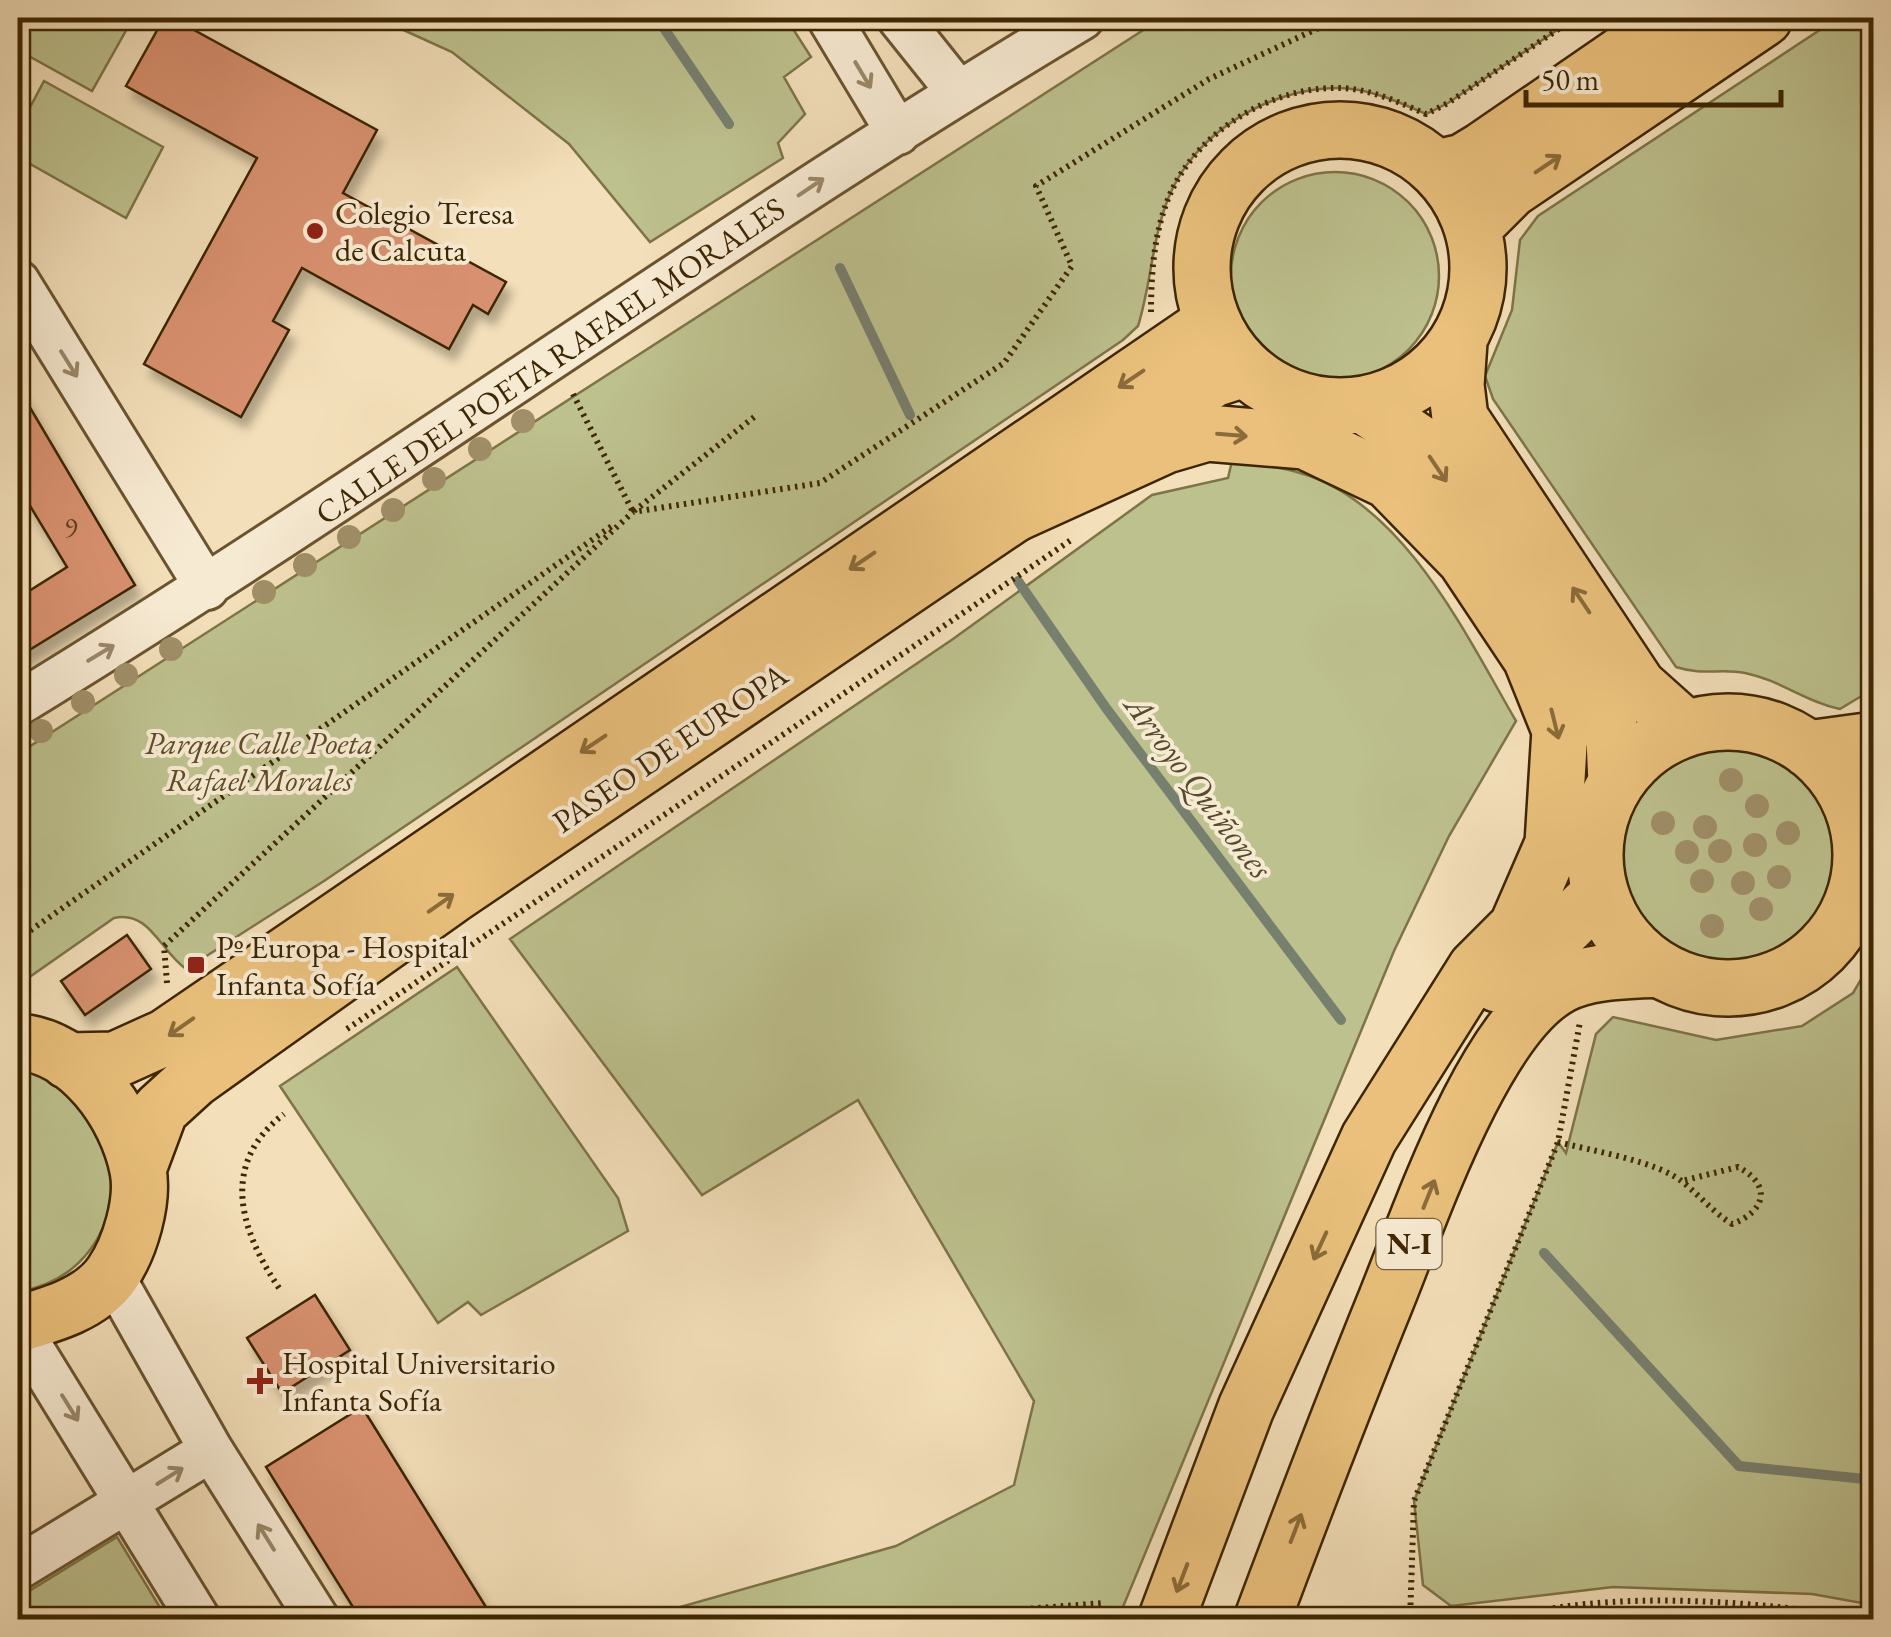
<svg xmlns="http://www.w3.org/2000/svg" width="1891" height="1637" viewBox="0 0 1891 1637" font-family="'EB Garamond',serif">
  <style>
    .green { fill: #bdc18e; stroke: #7d7448; stroke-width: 2.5 }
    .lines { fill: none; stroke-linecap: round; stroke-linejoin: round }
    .stream { stroke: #777f6f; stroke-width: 10 }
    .building { fill: #d8916f; stroke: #3d2602; stroke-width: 2.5; filter: url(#shadow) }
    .minor-casing { stroke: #6a5430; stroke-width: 48 }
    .major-casing { stroke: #3d2602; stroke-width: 60 }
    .highway-casing { stroke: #3d2602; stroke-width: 60 }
    .path { stroke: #3d2602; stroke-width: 6; stroke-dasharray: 2.5 5; stroke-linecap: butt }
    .minor { stroke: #f7ead2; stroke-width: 42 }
    .major { stroke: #eac07c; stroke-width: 55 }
    .highway { stroke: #eac07c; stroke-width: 55 }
    .tree { fill: #a08f68 }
    .oneway { stroke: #9a886a }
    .oneway2 { stroke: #8b6b39 }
    .poi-dot { fill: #8f2418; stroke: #f7ead2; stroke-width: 4 }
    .labels { text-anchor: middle; stroke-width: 8; stroke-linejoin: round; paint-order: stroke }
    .number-label { font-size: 28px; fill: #64411d }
    .shield { fill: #f7ead2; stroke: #756140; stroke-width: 2.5 }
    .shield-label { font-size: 30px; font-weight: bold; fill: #3d2602 }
    .poi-label { font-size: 32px; fill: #3d2602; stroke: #f7ead2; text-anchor: start }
    .street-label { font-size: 32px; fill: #3d2602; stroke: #f7ead2 }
    .park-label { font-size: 32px; font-style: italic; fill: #5d4d25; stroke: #f7ead2 }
    .water-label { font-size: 35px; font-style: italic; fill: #554b2f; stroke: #f7ead2 }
  </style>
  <defs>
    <filter id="shadow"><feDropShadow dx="6" dy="11" stdDeviation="5" flood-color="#0004"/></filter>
  </defs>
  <rect width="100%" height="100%" fill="#f3dfb9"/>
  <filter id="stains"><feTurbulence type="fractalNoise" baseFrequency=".002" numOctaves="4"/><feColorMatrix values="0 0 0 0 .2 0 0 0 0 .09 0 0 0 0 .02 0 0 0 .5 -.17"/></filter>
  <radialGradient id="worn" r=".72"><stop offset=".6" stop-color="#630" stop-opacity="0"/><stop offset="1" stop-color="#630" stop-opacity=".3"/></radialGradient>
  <path class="green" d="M18,18H133L92,91L18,50Z
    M377,18H786L811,57L784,77L805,114L778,143L783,158L650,242L569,144L452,52Z
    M1162,18H1575L1448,103L1426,114C1399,102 1368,88 1338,88C1268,88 1193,134 1168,199C1152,239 1151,285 1138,326L1123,340L324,881L186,969C160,951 150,910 114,918L18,985V754Z
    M1838,18H1874L1873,689L1840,709C1806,702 1780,680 1745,673C1721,668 1703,676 1676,667L1493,399L1485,376L1512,310L1520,240L1538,216Z
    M44,81L163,147L126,218L18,157V130Z
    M1231 276a104 104 0 1 1 208 0a104 104 0 1 1-208 0Z
    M1232,461C1254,465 1278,466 1300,473C1403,502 1466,635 1516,721L1449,836L1394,951L1118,1619H663L659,1613L896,1546L1014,1485L1034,1401L858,1100L702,1195L510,939L953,639L1152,495L1228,478Z
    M1622 854a106 106 0 1 1 212 0a106 106 0 1 1-212 0Z
    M1873,959V1605L1812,1594L1613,1587L1451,1606L1423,1585L1414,1501L1558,1142L1566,1153L1596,1034L1613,1017L1716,1040L1802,1026L1853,993Z
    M457,967L618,1198L628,1231L481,1315L468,1302L438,1323L280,1086Z
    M18,1067C137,1095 147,1269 18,1292Z
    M117,1537L167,1619H18V1598Z"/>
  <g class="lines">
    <path class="stream" d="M657,18L729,124
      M840,268L910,415
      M1018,581L1106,708L1341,1020
      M1544,1253L1739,1466L1874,1480"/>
  </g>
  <path class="building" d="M164,18H172L377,130L343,193L506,282L488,314L473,305L449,349L302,268L273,321L289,330L241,417L144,364L257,158L126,86Z
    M19,389L135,585L18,657V598L67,567L18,486Z
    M127,935L151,969L85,1015L61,981Z
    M315,1295L350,1350L282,1393L247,1338Z
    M362,1407L494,1620H361L266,1467Z"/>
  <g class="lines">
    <defs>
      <path id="minor" d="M829,18L898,133
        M899,18L959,93
        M18,282L207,588
        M18,704C378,484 720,234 1082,18
        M112,1275L211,1450L318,1620
        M18,1326L199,1620
        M18,1568L211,1450"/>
      <path id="major" d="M1202 268a138 138 0 1 1 276 0a138 138 0 1 1-276 0Z
        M1437,168L1463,162L1483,150L1675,18
        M1474,226L1510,190L1764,18
        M1459,342L1456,385L1460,418L1638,686L1686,729
        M1365,406L1422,445L1599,709L1614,739L1616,783
        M1595 855a133 133 0 1 1 266 0a133 133 0 1 1-266 0Z
        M1808,749L1874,740
        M18,1042C79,1046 127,1113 138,1170C144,1201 130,1248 112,1274C91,1304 50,1315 18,1324
        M68,1061L115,1060L166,1037L1211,323
        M138,1169L160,1110L194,1079L451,896L1213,379L1244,369"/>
      <path id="highway" d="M1012,515L1166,445L1207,433L1305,441L1389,481L1465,559L1531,658L1560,730L1553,844L1517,927L1476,968L1369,1138L1246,1408L1166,1620
        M1497,984L1540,952L1600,893
        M1262,1620C1302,1513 1343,1406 1386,1300C1419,1219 1483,1027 1561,985C1590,970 1627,971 1658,969"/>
    </defs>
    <use href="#minor" class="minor-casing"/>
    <use href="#major" class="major-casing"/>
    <use href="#highway" class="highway-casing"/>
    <path class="path" d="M1151,312C1151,274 1154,234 1168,199C1194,134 1268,87 1338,88C1368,88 1399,102 1426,114L1448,103L1575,18
      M573,394L633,512
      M634,511L758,414
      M18,939L612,526
      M167,983L164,946L633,512L820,483L1004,363L1072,266L1036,186L1209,79L1340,18
      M347,1029L1074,538
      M1558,1142C1592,1151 1658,1161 1684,1183C1701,1197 1713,1212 1732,1224C1765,1212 1773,1185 1738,1167L1682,1181
      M279,1288C240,1230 219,1164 284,1114
      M986,1612L1104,1603
      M1410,1620L1414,1501L1558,1142L1580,1022
      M1502,1620C1605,1588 1764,1601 1870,1620"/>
    <use href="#minor" class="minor"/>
    <use href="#major" class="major"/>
    <use href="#highway" class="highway"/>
  </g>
  <g class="tree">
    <circle cx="523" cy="421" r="12"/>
    <circle cx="480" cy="449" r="12"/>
    <circle cx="434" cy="479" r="12"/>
    <circle cx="393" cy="510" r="12"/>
    <circle cx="349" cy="537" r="12"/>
    <circle cx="305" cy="565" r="12"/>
    <circle cx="264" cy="592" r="12"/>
    <circle cx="171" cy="649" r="12"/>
    <circle cx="126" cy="675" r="12"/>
    <circle cx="83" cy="702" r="12"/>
    <circle cx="41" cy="731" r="12"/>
    <circle cx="1731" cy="780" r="12"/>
    <circle cx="1757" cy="806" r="12"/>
    <circle cx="1663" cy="823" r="12"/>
    <circle cx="1705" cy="827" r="12"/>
    <circle cx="1788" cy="833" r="12"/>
    <circle cx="1755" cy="845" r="12"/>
    <circle cx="1720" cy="851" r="12"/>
    <circle cx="1687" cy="852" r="12"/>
    <circle cx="1779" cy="877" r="12"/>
    <circle cx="1702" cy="881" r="12"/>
    <circle cx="1743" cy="883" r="12"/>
    <circle cx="1761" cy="909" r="12"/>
    <circle cx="1712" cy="926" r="12"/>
  </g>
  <defs><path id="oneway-shaft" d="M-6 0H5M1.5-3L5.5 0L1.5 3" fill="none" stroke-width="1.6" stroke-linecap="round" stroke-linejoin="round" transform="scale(2.5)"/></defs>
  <g class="oneway">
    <use href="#oneway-shaft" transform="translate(863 75) rotate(59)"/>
    <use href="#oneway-shaft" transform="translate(811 187) rotate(-34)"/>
    <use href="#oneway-shaft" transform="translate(69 364) rotate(58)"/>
    <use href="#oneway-shaft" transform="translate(101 653) rotate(-31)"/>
    <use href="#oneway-shaft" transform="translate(70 1408) rotate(58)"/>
    <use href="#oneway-shaft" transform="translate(170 1476) rotate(-32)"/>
    <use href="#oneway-shaft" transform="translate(266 1537) rotate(-122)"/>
  </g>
  <g class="oneway2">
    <use href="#oneway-shaft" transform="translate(1548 164) rotate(-34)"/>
    <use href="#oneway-shaft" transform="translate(1131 379) rotate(146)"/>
    <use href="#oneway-shaft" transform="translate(1232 435) rotate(5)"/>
    <use href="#oneway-shaft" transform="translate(1438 469) rotate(56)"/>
    <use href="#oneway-shaft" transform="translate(862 561) rotate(146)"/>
    <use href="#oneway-shaft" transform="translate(1581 600) rotate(-124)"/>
    <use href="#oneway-shaft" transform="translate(1555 724) rotate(76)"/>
    <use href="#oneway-shaft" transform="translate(593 744) rotate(146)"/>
    <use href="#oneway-shaft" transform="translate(441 903) rotate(-35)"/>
    <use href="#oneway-shaft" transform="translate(181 1027) rotate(145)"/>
    <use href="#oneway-shaft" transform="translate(1429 1194) rotate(-68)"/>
    <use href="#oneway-shaft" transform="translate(1320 1246) rotate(115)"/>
    <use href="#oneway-shaft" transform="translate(1296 1528) rotate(-69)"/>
    <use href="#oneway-shaft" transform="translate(1182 1578) rotate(111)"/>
  </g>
  <g class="poi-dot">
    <circle cx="315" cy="231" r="10"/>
    <rect x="186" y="955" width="20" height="20" rx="5"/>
    <path d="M255 1366h10v10h10v10h-10v10h-10v-10h-10v-10h10z"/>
  </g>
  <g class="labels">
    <g class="number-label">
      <text x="71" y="537">9</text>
    </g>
    <rect class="shield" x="1376.5" y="1219" width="65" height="50" rx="8"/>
    <g class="shield-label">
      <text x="1409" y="1254">N-I</text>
    </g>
    <g class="poi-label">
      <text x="335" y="224">Colegio Teresa<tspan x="335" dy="37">de Calcuta</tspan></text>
      <text x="216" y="958">Pº Europa - Hospital<tspan x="216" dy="37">Infanta Sofía</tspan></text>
      <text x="282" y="1374">Hospital Universitario<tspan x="282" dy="37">Infanta Sofía</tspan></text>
    </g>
    <g class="street-label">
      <text transform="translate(550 361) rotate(-34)" y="11">CALLE DEL POETA RAFAEL MORALES</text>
      <text transform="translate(670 748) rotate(-34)" y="11">PASEO DE EUROPA</text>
    </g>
    <g class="park-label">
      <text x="259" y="754">Parque Calle Poeta<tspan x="259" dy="37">Rafael Morales</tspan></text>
    </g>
    <g class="water-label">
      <text transform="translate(1199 786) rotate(53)" y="12">Arroyo Quiñones</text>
    </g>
  </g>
  <rect width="1891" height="1637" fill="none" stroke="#f3dfb9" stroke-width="60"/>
  <rect x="20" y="20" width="1851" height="1597" fill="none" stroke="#3d2602" stroke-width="5"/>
  <rect x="30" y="30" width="1831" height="1577" fill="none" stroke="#3d2602" stroke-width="2.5"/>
  <path d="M1526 90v15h255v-15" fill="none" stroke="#3d2602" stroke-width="5"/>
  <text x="1541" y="90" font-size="30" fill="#3d2602" stroke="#f7ead2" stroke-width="8" paint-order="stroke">50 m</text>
  <rect width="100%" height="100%" filter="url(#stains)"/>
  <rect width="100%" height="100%" fill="url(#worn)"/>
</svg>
